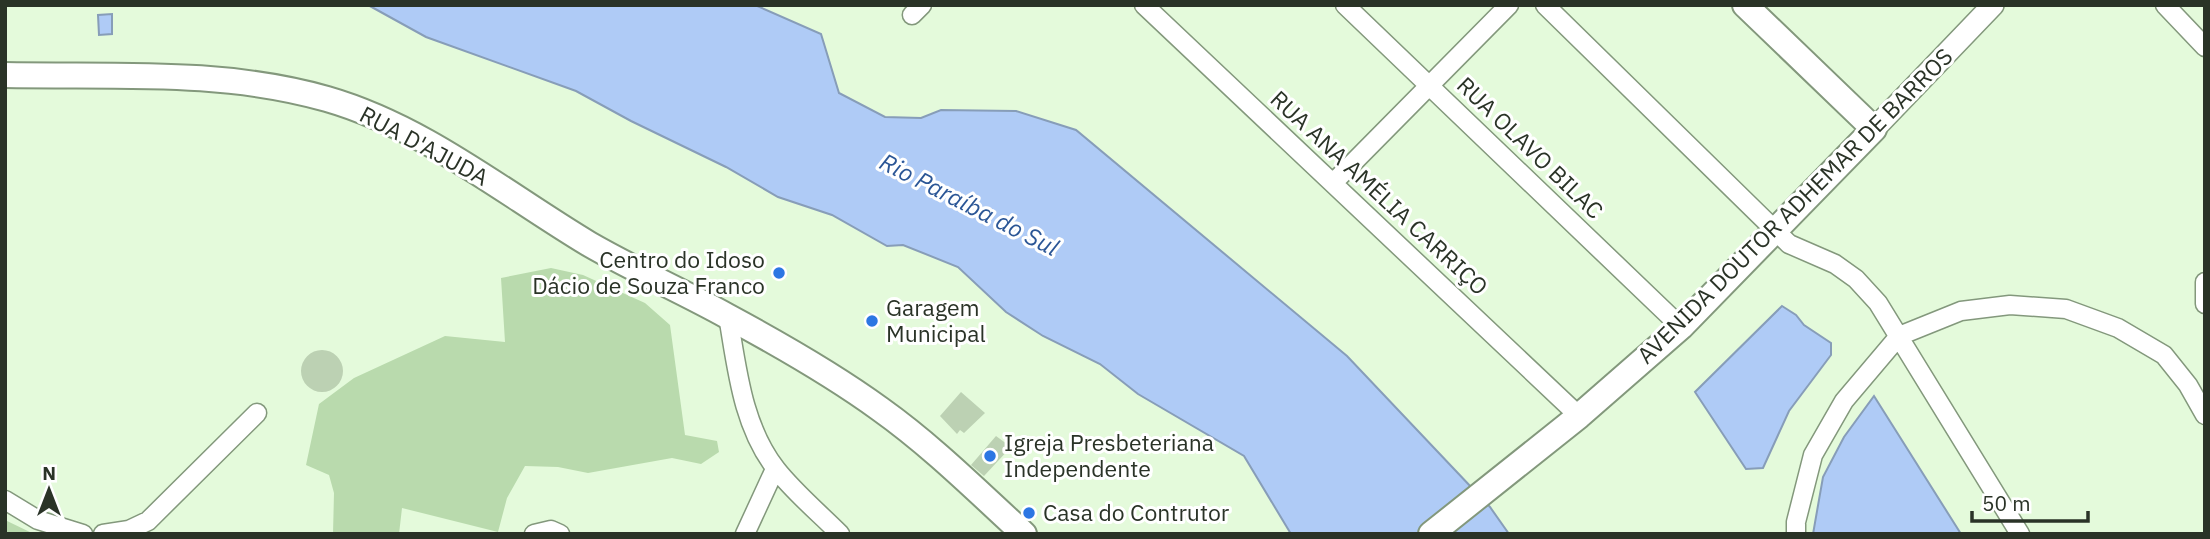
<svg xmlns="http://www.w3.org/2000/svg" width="2210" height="539" viewBox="0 0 2210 539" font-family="'IBM Plex Sans',sans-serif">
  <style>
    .green { fill: #b9daad }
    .water { fill: #afcbf6; stroke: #879db8; stroke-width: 2 }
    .building { fill: #bcd1b3 }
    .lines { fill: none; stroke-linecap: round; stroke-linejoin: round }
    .minor-casing { stroke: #83987c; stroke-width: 21 }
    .tertiary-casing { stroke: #83987c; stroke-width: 24 }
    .secondary-casing { stroke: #83987c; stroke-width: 28 }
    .minor { stroke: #fff; stroke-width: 18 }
    .tertiary { stroke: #fff; stroke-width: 21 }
    .secondary { stroke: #fff; stroke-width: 24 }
    .poi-dot { fill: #2c76e3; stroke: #fff; stroke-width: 2.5 }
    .labels { text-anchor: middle; stroke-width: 6; stroke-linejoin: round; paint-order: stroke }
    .street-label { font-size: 23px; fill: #2a3327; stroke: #fff }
    .poi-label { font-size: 23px; fill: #2a3327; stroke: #fff; text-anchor: start }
    .water-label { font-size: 24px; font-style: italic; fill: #2b5696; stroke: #fff }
  </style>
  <rect width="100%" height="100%" fill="#e4fadb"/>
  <path class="green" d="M551,268L583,275L645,303L670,325L685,435L717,441L719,452L701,464L672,458L588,473L558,467L525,466L507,498L498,532L402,508L399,534H333L334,493L329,475L306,465L319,404L354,378L445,336L505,342L501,278Z
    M5,520L34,534H5Z"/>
  <path class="water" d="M368,5H755L821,34L839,93L885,117L921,118L941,110L1016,111L1076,130L1347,356L1490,507L1509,534H1291L1244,456L1138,394L1100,364L1043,336L1006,312L958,267L903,245L887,246L832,215L778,197L726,167L631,121L576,91L426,37Z
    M112,14V34L99,35L98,15Z
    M1782,306L1796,315L1804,325L1831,343V355L1789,411L1763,468L1746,469L1695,392Z
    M1874,396L1961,534H1813L1823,477L1844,437Z"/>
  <path class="building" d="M301 371a21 21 0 1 1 42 0a21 21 0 1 1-42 0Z
    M961,392L985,413L964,433L960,430L957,434L940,416Z
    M996,436L1011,447L984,476L971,465Z"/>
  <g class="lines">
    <defs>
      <path id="minor" d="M1144,5L1579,416
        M1345,5L1681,327
        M1545,5L1789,244L1835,264L1856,279L1878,303L2020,534
        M2165,5L2205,47
        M912,15L922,5
        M1333,183L1509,5
        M2205,282V304
        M728,316C737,368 742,425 776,469C794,492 819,513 840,534
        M5,500L38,520L83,534
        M103,534L129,530L148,521L257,413
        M534,534L551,530L560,534
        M745,534L775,469
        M1796,534V522L1813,455L1844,401L1899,336L1961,311L2010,305L2066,309L2118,328L2164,355L2188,385L2205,415"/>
      <path id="tertiary" d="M1874,129L1993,5"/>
      <path id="secondary" d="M5,75C112,77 223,69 327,99C424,127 504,193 589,244C634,270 682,291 727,316C779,344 832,374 880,409C932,446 977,491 1024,534
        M1431,534L1579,416L1681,327L1874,129L1745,5"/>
    </defs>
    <use href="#minor" class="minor-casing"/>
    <use href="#tertiary" class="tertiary-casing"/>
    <use href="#secondary" class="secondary-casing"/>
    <use href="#minor" class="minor"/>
    <use href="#tertiary" class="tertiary"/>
    <use href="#secondary" class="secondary"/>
  </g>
  <g class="poi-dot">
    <circle cx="779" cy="273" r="7"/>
    <circle cx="872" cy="321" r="7"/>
    <circle cx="990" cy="456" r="7"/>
    <circle cx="1029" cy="513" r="7"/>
  </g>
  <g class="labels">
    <g class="street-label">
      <text transform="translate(424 146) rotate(28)" y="8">RUA D'AJUDA</text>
      <text transform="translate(1530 148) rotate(44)" y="8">RUA OLAVO BILAC</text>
      <text transform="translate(1379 193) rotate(43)" y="8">RUA ANA AMÉLIA CARRIÇO</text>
      <text transform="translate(1795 206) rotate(-45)" y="8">AVENIDA DOUTOR ADHEMAR DE BARROS</text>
    </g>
    <g class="poi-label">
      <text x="765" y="268" text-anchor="end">Centro do Idoso<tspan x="765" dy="26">Dácio de Souza Franco</tspan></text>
      <text x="886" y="316">Garagem<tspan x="886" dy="26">Municipal</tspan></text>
      <text x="1004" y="451">Igreja Presbeteriana<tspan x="1004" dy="26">Independente</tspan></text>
      <text x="1043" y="521">Casa do Contrutor</text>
    </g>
    <g class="water-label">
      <text transform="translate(969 205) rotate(27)" y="8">Rio Paraíba do Sul</text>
    </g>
  </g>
  <rect width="2210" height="539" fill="none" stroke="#2a3327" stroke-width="14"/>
  <g transform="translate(49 490)" stroke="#ffffff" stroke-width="5" paint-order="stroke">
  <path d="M0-5L12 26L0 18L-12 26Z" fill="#2a3327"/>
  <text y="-10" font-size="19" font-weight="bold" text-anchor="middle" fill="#2a3327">N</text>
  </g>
  <path d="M1972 511v10h116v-10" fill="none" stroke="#2a3327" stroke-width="3.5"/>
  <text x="1982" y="511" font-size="21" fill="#2a3327" stroke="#ffffff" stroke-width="5" paint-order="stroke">50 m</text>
</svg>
